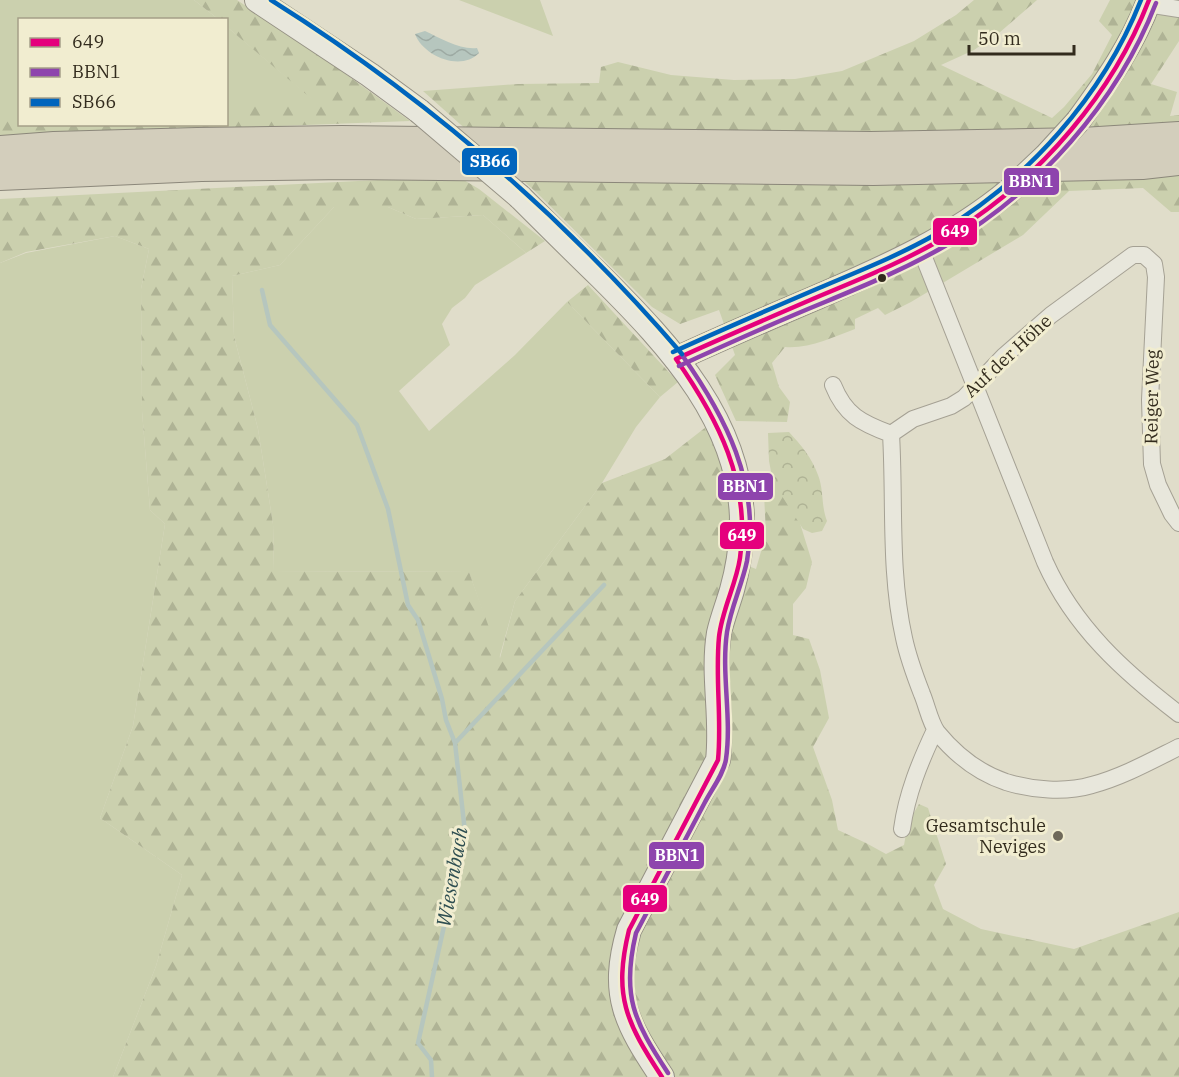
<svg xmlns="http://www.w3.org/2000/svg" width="1179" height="1077" viewBox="0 0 1179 1077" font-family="'IBM Plex Serif',serif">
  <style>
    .green { fill: #cbd0ae }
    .forest { fill: url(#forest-firs) }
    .park { fill: url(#park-crowns) }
    .water { fill: url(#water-waves) }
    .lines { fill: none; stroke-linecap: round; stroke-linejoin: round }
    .stream { stroke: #b6c6be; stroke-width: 4.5 }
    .minor-casing { stroke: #a5a194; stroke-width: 18 }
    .secondary-casing { stroke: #959184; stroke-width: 26 }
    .motorway-casing { stroke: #8b877a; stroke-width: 32 }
    .minor { stroke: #e8e7dc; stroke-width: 16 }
    .secondary { stroke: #e8e7dc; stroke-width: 24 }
    .motorway { stroke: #d3cebc; stroke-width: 30 }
    .secondary-bridge-casing { stroke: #959184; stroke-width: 26; stroke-linecap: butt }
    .secondary-bridge { stroke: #e8e7dc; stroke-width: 24 }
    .bus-1-casing { stroke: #f1edd0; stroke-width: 9 }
    .bus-2-casing { stroke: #f1edd0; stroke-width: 9 }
    .bus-3-casing { stroke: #f1edd0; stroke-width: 9 }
    .bus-1 { stroke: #e5007d; stroke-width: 4.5 }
    .bus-2 { stroke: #8e44ad; stroke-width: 4.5 }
    .bus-3 { stroke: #0065bd; stroke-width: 4.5 }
    .bus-dot { fill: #322b1d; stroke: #f1edd0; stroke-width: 2 }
    .poi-dot { fill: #6f695a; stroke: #f1edd0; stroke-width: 2 }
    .labels { text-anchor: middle; stroke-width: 6; stroke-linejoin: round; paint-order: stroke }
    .street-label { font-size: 18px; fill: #322b1d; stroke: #f1edd0 }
    .poi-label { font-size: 18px; fill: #322b1d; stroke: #f1edd0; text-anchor: end }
    .water-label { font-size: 20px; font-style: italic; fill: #2e4e51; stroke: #f1edd0 }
    .line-badge { stroke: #f1edd0; stroke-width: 2 }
    .badge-label { font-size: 16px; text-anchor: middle; font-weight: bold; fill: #fff }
  </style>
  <defs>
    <pattern id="forest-firs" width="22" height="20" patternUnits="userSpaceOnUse" patternTransform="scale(1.5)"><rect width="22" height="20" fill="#cbd0ae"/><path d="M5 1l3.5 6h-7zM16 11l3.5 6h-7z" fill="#afb395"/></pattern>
    <pattern id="park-crowns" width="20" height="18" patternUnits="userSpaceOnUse" patternTransform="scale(1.5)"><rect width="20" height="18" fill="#cbd0ae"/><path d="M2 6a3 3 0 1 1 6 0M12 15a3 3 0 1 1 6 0" fill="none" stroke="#afb395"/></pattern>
    <pattern id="water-waves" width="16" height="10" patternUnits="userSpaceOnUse" patternTransform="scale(1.5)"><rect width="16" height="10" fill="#b6c6be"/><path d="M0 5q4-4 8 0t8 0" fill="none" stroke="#9daaa3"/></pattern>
  </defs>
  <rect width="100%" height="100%" fill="#e0ddca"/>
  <path class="green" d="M0,0H194L218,19L20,20L19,108H0Z
    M459,0H540L553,36Z
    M227,27L321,106H227Z
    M334,207H388L416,219L483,215L526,253L475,285L465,298L452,308L442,324L450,345L399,391L429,431L515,355L567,302L660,397L636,427L602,483L515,601L499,659L469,572L274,571L273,524L258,429L234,336L232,276L280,265Z
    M115,236L149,249L141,289L142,411L150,510L165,524L133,726L100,818L182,875L156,966L113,1077H0V263L26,253Z"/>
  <path class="forest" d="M194,0H237L332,64L410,121L0,137V108H19L20,124H226L227,106H320L227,27L226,20L218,19Z
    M974,0H1037L999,33L974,50L941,65L1052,118L1064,107L1092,74L1112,35L1099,21L1110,0H1179V41L1151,84L1177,92L1170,116L1179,115V212H1171L1143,188L1069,191L1023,235L911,302L885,315L878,308L855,319V329C833,337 809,349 785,347L772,363L779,387L790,402L787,422L736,421L715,375L735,355L719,310L680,324L652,307L537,193L423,91L518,84L599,83L601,67L618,62L671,75L734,80L795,79L842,71L914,41L956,15Z
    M457,176L479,189L545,241L526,253L483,215L416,219L388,207H334L280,265L232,276L234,336L258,429L273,524L274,571L469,572L500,658L515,601L602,483L665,459L706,427L718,453L730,485L731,559L756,569L766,534L763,474L776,480L799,520L812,562L806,588L793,604V635L809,639L820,670L829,718L813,747L832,800L838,830L866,843L886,854L904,845L908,823L919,804L928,808L946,864L934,885L943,909L981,929L1074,949L1179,912V1077H113L156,966L182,875L100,818L133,726L165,524L150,510L142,411L141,289L149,249L115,236L26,252L0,263V199Z
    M588,285L678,382L660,397L567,302Z"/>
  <path class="park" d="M789,432C801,445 812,458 818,475C824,490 821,506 827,521L822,531L812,533L803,529L773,482L769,461L768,433Z"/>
  <path class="water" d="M425,31C440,38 460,50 477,48L479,53C461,72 423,56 415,34Z"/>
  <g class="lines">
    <path class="stream" d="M262,290L270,325L357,425L388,509L408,605L418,620L442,699L446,720L455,743
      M432,1077L431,1060L418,1043L465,832L455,743L604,585"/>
    <defs>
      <path id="minor" d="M1147,4L1179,9
        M921,250L1045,562C1074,627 1124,672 1179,714
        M833,385C845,415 861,423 891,434
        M891,434L913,419L951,406L964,398L1004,356L1051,315L1133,255H1144L1154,264L1156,277L1150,400L1152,464L1158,485L1172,514L1179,523
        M891,434C895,502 889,571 904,638C908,657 915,676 922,694C927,706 930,722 937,732C955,754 979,773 1006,782C1032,790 1065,793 1092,785C1122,777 1151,761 1179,747
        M902,829C907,793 920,762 935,730"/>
      <path id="secondary" d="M257,0L370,75L419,111
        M1078,121C1105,84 1134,43 1149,0
        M520,197C547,224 574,251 601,277C669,345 744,424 742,527C741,549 738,569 732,590C728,604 722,619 719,633C712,675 723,718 718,760L629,930C610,995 626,1023 662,1077
        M676,359C722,338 768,318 815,298C884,268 951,239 1010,190"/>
      <path id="motorway" d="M0,151L54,147L197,143L342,141L871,147L1083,143L1179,137
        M0,175L201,166L347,164L873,170L1142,164L1179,160"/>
    </defs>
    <use href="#minor" class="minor-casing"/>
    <use href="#secondary" class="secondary-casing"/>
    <use href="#motorway" class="motorway-casing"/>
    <use href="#minor" class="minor"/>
    <use href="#secondary" class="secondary"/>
    <use href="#motorway" class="motorway"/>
    <defs>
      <path id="secondary-bridge" d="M419,111L520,197
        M1010,190L1046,156L1078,121"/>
    </defs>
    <use href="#secondary-bridge" class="secondary-bridge-casing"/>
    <use href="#secondary-bridge" class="secondary-bridge"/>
    <defs>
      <path id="bus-1" d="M676,359C724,337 773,316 822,295C868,276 914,257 957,230C1041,177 1113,93 1149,0
        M662,1077C626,1022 613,996 629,930L718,760C722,719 715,678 719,637C722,609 736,585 740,558C751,482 718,419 676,359"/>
      <path id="bus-2" d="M679,366C727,344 776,322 825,302C866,285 907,268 945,246C1038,192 1117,103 1156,3
        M668,1073C634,1021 621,996 636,933C659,890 681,847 704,804C711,790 724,774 726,759C732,717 721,674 727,632C731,607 742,585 747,561C761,484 725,416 682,355"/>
      <path id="bus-3" d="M271,0C424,96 564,217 682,354
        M673,352C721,330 770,309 819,288C859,271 900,255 938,233C1027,181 1103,96 1141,0"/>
    </defs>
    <use href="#bus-1" class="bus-1-casing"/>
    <use href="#bus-2" class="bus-2-casing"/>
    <use href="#bus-3" class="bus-3-casing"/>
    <use href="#bus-1" class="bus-1"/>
    <use href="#bus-2" class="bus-2"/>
    <use href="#bus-3" class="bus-3"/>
  </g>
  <circle class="bus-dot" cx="882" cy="278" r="5"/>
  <circle class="poi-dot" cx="1058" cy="836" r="6"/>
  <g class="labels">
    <g class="street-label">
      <text transform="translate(1008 356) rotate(-43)" y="6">Auf der Höhe</text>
      <text transform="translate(1152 397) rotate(-89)" y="6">Reiger Weg</text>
    </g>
    <g class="poi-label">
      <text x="1046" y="832">Gesamtschule<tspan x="1046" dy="21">Neviges</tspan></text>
    </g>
    <g class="water-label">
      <text transform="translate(452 877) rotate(-80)" y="7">Wiesenbach</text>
    </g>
  </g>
  <g class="line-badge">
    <rect x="461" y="147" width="57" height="29" rx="6" fill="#0065bd"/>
    <rect x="1003" y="167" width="57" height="29" rx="6" fill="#8e44ad"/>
    <rect x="932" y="217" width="46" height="29" rx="6" fill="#e5007d"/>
    <rect x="717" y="472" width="57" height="29" rx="6" fill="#8e44ad"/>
    <rect x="719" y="521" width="46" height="29" rx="6" fill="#e5007d"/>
    <rect x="648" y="841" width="57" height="29" rx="6" fill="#8e44ad"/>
    <rect x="622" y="884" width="46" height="29" rx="6" fill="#e5007d"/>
  </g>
  <g class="badge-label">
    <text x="490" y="167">SB66</text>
    <text x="1031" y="187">BBN1</text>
    <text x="955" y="237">649</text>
    <text x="745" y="492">BBN1</text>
    <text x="742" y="541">649</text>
    <text x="677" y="861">BBN1</text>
    <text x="645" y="905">649</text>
  </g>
  <rect x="18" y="18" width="210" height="108" fill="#f1edd0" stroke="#a59f88" stroke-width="1.5"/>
  <rect x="30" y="38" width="30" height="9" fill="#e5007d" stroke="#a59f88" stroke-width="1.5"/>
  <text x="72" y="48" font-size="18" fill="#322b1d">649</text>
  <rect x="30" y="68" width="30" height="9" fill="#8e44ad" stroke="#a59f88" stroke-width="1.5"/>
  <text x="72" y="78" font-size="18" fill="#322b1d">BBN1</text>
  <rect x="30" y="98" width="30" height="9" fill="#0065bd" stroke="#a59f88" stroke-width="1.5"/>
  <text x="72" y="108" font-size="18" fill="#322b1d">SB66</text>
  <path d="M969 45v9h105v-9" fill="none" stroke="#322b1d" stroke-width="3"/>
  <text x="978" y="45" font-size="18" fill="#322b1d" stroke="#f1edd0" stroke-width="4.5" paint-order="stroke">50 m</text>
</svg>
